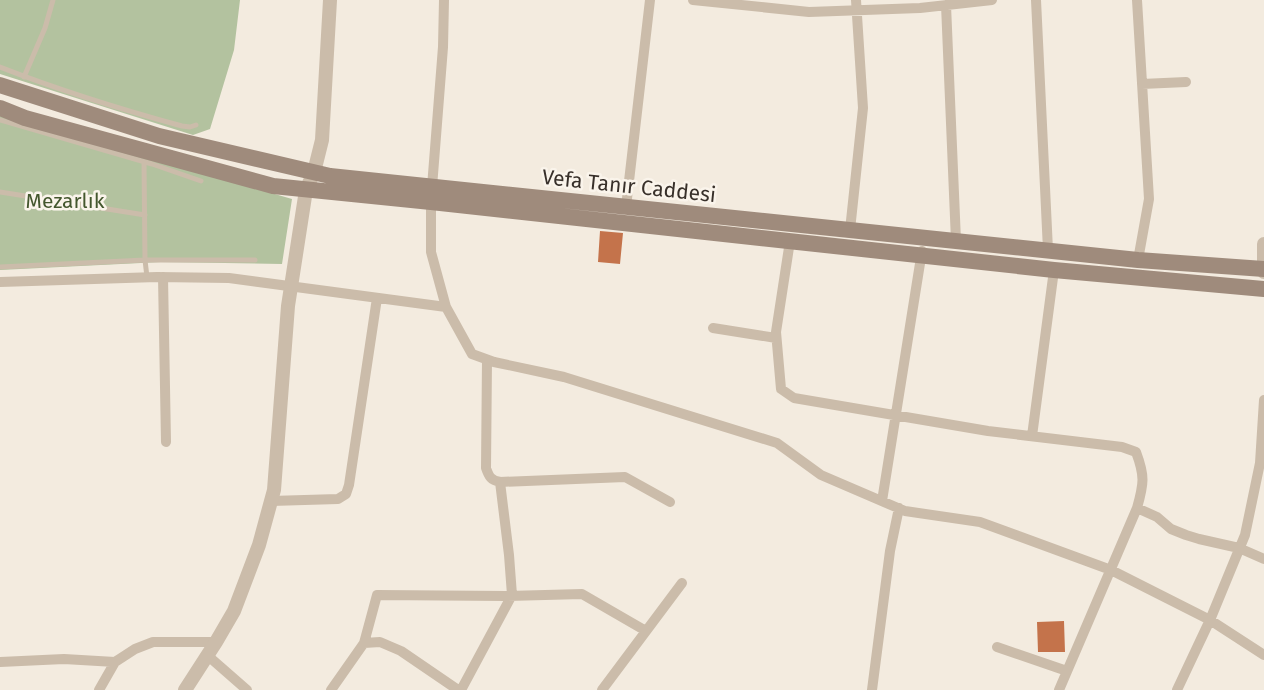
<svg xmlns="http://www.w3.org/2000/svg" width="1264" height="690" viewBox="0 0 1264 690" font-family="'Fira Sans',sans-serif">
  <style>
    .green { fill: #b3c29f }
    .building { fill: #c4734b }
    .lines { fill: none; stroke-linecap: round; stroke-linejoin: round }
    .service { stroke: #cbbcaa; stroke-width: 5 }
    .minor { stroke: #cbbcaa; stroke-width: 10 }
    .tertiary { stroke: #cbbcaa; stroke-width: 14 }
    .secondary { stroke: #9f8b7c; stroke-width: 16 }
    .labels { text-anchor: middle; stroke-width: 5; stroke-linejoin: round; paint-order: stroke }
    .street-label { font-size: 21px; fill: #38302a; stroke: #faf4eb }
    .park-label { font-size: 21px; fill: #44572e; stroke: #faf4eb }
  </style>
  <rect width="100%" height="100%" fill="#f3ebdf"/>
  <path class="green" d="M0,0H240L234,50L210,129L193,135L0,74Z
    M0,115L292,199L282,264L161,262L0,270Z"/>
  <path class="building" d="M600,231L623,233L620,264L598,262Z
    M1064,621L1065,652H1038L1037,622Z"/>
  <g class="lines">
    <path class="service" d="M0,67C59,90 120,109 182,126L190,127L196,125
      M24,77L45,28L53,0
      M0,120L152,164L201,181
      M144,162L145,260L147,277
      M0,192L145,215
      M0,267L145,260H255"/>
    <path class="minor" d="M693,0L809,12L920,8L992,0
      M1036,0L1048,250
      M1137,0L1149,199L1138,260
      M946,5L956,241
      M1142,84L1186,82
      M432,187L443,47L444,0
      M431,202V252L446,307L472,354L494,362L564,377L777,443L821,475L905,511L980,522L1111,570L1210,620L1264,655
      M626,207L650,0
      M850,230L863,108L856,0
      M790,241L776,332L781,389L794,398L988,431L1122,447L1136,452C1145,476 1144,483 1137,508L1059,690
      M163,277L166,442
      M0,282L157,277L229,278L446,307
      M713,328L776,338
      M487,360L486,468C489,477 491,480 500,482L625,477L670,502
      M1032,436L1054,270
      M271,501L338,499L346,494L349,485L377,298
      M882,501L922,251
      M1137,508L1157,517L1171,529L1186,535L1199,539L1239,548L1264,559
      M364,643L380,642L401,651L458,690
      M997,647L1067,671
      M207,655L247,690
      M0,662L64,659L115,662L135,649L153,642H216
      M99,690L115,662
      M331,690L364,643L377,595L506,596L582,594L646,631
      M461,690L512,595L509,555L500,482
      M602,690L682,583
      M872,690L890,551L899,508
      M1177,690L1210,620L1245,535L1260,463L1264,400"/>
    <path class="tertiary" d="M1264,244V272
      M185,690L216,642L234,611L259,545L274,490L288,306L306,190L314,172L322,140L330,0"/>
    <path class="secondary" d="M0,85L159,136L330,176L1138,260L1264,269
      M0,108L25,118L273,186L431,202L1054,270L1264,289"/>
  </g>
  <g class="labels">
    <g class="street-label">
      <text transform="translate(629 186) rotate(6)" y="7">Vefa Tanır Caddesi</text>
    </g>
    <g class="park-label">
      <text x="65" y="208">Mezarlık</text>
    </g>
  </g>
</svg>
